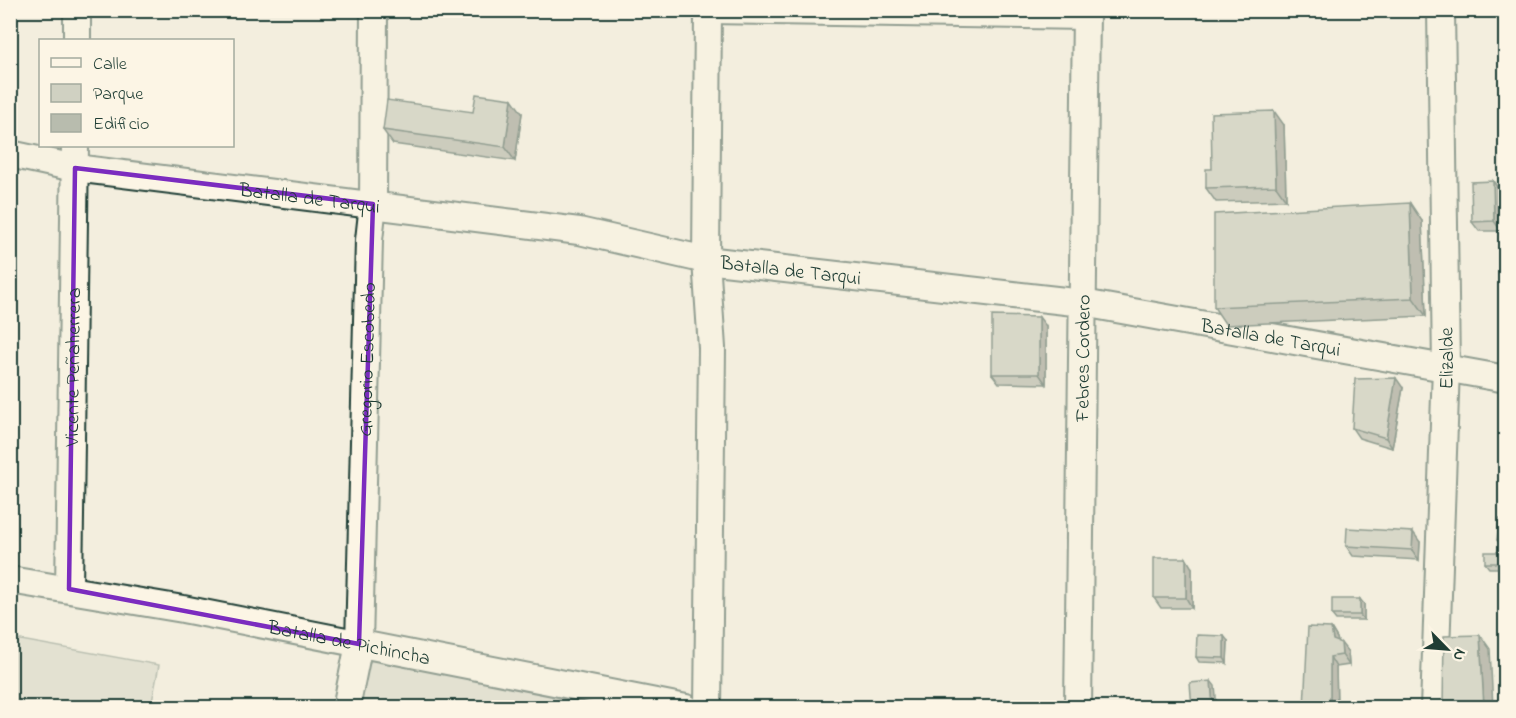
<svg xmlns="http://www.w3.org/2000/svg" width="1516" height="718" viewBox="0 0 1516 718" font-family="'Indie Flower',sans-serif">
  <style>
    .green { fill: #d0d1c2; stroke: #78877b; stroke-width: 1.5 }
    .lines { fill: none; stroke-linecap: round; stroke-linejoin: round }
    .minor-casing { stroke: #1f3d34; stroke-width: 30 }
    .minor { stroke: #fcf5e5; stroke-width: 26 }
    .wall { fill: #9ea296; stroke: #1f3d34; stroke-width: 1.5 }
    .shaded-wall { fill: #81847a; stroke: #1f3d34; stroke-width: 1.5 }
    .building { fill: #b8bcae; stroke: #1f3d34; stroke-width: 1.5 }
    .marked { fill: none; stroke: #7b2cbf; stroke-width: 4.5; stroke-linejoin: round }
    .labels { text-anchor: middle; stroke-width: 6; stroke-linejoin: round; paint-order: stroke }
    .street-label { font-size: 20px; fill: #1f3d34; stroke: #fcf5e5 }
  </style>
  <rect width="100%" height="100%" fill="#f3eede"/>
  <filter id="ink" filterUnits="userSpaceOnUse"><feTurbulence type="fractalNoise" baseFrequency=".0167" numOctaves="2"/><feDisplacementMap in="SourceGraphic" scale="12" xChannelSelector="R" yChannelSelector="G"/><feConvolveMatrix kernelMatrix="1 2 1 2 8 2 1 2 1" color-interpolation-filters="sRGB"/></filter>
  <g filter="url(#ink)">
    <path class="green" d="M10,638L159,665L151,707H11Z
      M362,642L715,708H347Z"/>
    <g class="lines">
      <defs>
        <g id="minor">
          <path d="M708,10L1086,16"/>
          <path d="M77,40V10"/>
          <path id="s1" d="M10,154L75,168L579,231L706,260L1083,303L1506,379"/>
          <path id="s2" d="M10,580L183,609L686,708"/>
          <path id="s3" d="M69,589L75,146"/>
          <path id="s4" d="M346,708L359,644L369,240L373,204L374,10"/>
          <path d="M708,708L712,348L706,260L708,10"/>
          <path id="s5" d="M1078,708L1086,10"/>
          <path id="s6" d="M1434,708L1446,367L1441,10"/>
        </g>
      </defs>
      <use href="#minor" class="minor-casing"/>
      <use href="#minor" class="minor"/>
    </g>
    <path class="wall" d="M473,112L522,113L515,161L393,144L383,130Z
      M1284,125L1286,200L1216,202L1206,188L1212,169Z
      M1493,181L1500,191L1501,231H1479L1472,222Z
      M1422,221L1426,316L1226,325L1214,307Z
      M1046,326V384L999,383L992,374Z
      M1403,388L1392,448L1359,438L1352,428Z
      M1506,519V545H1501L1497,540Z
      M1420,542L1419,560L1353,556L1346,546Z
      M1506,552V568H1489L1485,563Z
      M1192,568V608H1161L1154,598Z
      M1364,604V620H1336L1332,615Z
      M1331,628L1337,638L1338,642L1348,652L1349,665L1336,667L1337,708H1304Z
      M1228,641L1227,663L1199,662L1196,657Z"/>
    <path class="shaded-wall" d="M512,99L522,113L515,161L505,147Z
      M1274,111L1284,125L1286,200L1276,186Z
      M1493,181L1500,191L1501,231L1494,221Z
      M1410,203L1422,221L1426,316L1413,298Z
      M1039,317L1046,326V384L1039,374Z
      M1396,378L1403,388L1392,448L1386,438Z
      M1413,532L1420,542L1419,560L1412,550Z
      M1186,558L1192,568V608L1186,598Z
      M1360,599L1364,604V620L1360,615Z
      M1331,628L1337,638L1340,650L1333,640Z
      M1480,635L1490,649L1493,708H1484Z
      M1224,636L1228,641L1227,663L1224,658Z
      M1341,643L1348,652L1349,665L1342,655Z
      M1330,657L1336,667L1337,708H1330Z
      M1211,681L1215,686L1217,708H1213Z"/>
    <path class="building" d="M476,94L512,99L505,147L383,130L387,100L473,112Z
      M1274,111L1276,186L1206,188V169H1212L1211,113Z
      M1493,181L1494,221L1472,222L1471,182Z
      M1410,203L1413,298L1214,307V214Z
      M1501,237H1506V255L1502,256Z
      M992,316L1039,317V374H992Z
      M1396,378L1386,438L1352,428L1355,379Z
      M1499,519H1506V541L1497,540Z
      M1347,528L1413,532L1412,550L1346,546Z
      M1485,552H1506V563H1485Z
      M1154,558H1186V598H1154Z
      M1332,599H1360V615H1332Z
      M1308,627L1331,628L1333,640L1341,643L1342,655L1330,657V708H1304Z
      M1197,635L1224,636V658L1196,657Z
      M1480,635L1484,708H1443L1444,636Z
      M1211,681L1213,708H1192L1190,683Z"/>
  </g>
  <path d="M0 0H1516V718H0ZM75,168L373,204L359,644L69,589Z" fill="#f3eede" fill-opacity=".55" fill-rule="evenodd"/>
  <path class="marked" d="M75,168L373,204L359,644L69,589Z"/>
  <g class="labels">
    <g class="street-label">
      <text dy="7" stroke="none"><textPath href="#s1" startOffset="303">Batalla de Tarqui</textPath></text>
      <text dy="7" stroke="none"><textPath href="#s1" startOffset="790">Batalla de Tarqui</textPath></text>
      <text dy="7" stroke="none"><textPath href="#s1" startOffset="1275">Batalla de Tarqui</textPath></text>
      <text dy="7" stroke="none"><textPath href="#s5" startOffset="350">Febres Cordero</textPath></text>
      <text dy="7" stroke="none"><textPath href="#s6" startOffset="350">Elizalde</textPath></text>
      <text dy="7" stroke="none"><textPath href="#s4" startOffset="350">Gregorio Escobedo</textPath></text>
      <text dy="7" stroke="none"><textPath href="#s3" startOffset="222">Vicente Peñaherrera</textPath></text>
      <text dy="7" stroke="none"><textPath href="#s2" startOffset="345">Batalla de Pichincha</textPath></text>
    </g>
  </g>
  <rect width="1516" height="718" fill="none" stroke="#fcf5e5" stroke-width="36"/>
  <rect x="18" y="18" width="1480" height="682" fill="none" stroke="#1f3d34" stroke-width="2" filter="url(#ink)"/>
  <rect x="39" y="39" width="195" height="108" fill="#fcf5e5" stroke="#a4ab9e" stroke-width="1.5"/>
  <rect x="51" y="58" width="30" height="9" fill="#fcf5e5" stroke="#a4ab9e" stroke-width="1.5"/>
  <text x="93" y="69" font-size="18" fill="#1f3d34">Calle</text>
  <rect x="51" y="84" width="30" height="18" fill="#d0d1c2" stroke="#a4ab9e" stroke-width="1.5"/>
  <text x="93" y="99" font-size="18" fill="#1f3d34">Parque</text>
  <rect x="51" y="114" width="30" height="18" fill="#b8bcae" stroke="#a4ab9e" stroke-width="1.5"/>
  <text x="93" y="129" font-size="18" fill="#1f3d34">Edificio</text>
  <g transform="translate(1447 649) rotate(115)" stroke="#fcf5e5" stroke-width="4.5" paint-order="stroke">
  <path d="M0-4.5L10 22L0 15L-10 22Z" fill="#1f3d34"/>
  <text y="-9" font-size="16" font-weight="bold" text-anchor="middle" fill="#1f3d34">N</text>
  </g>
</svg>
